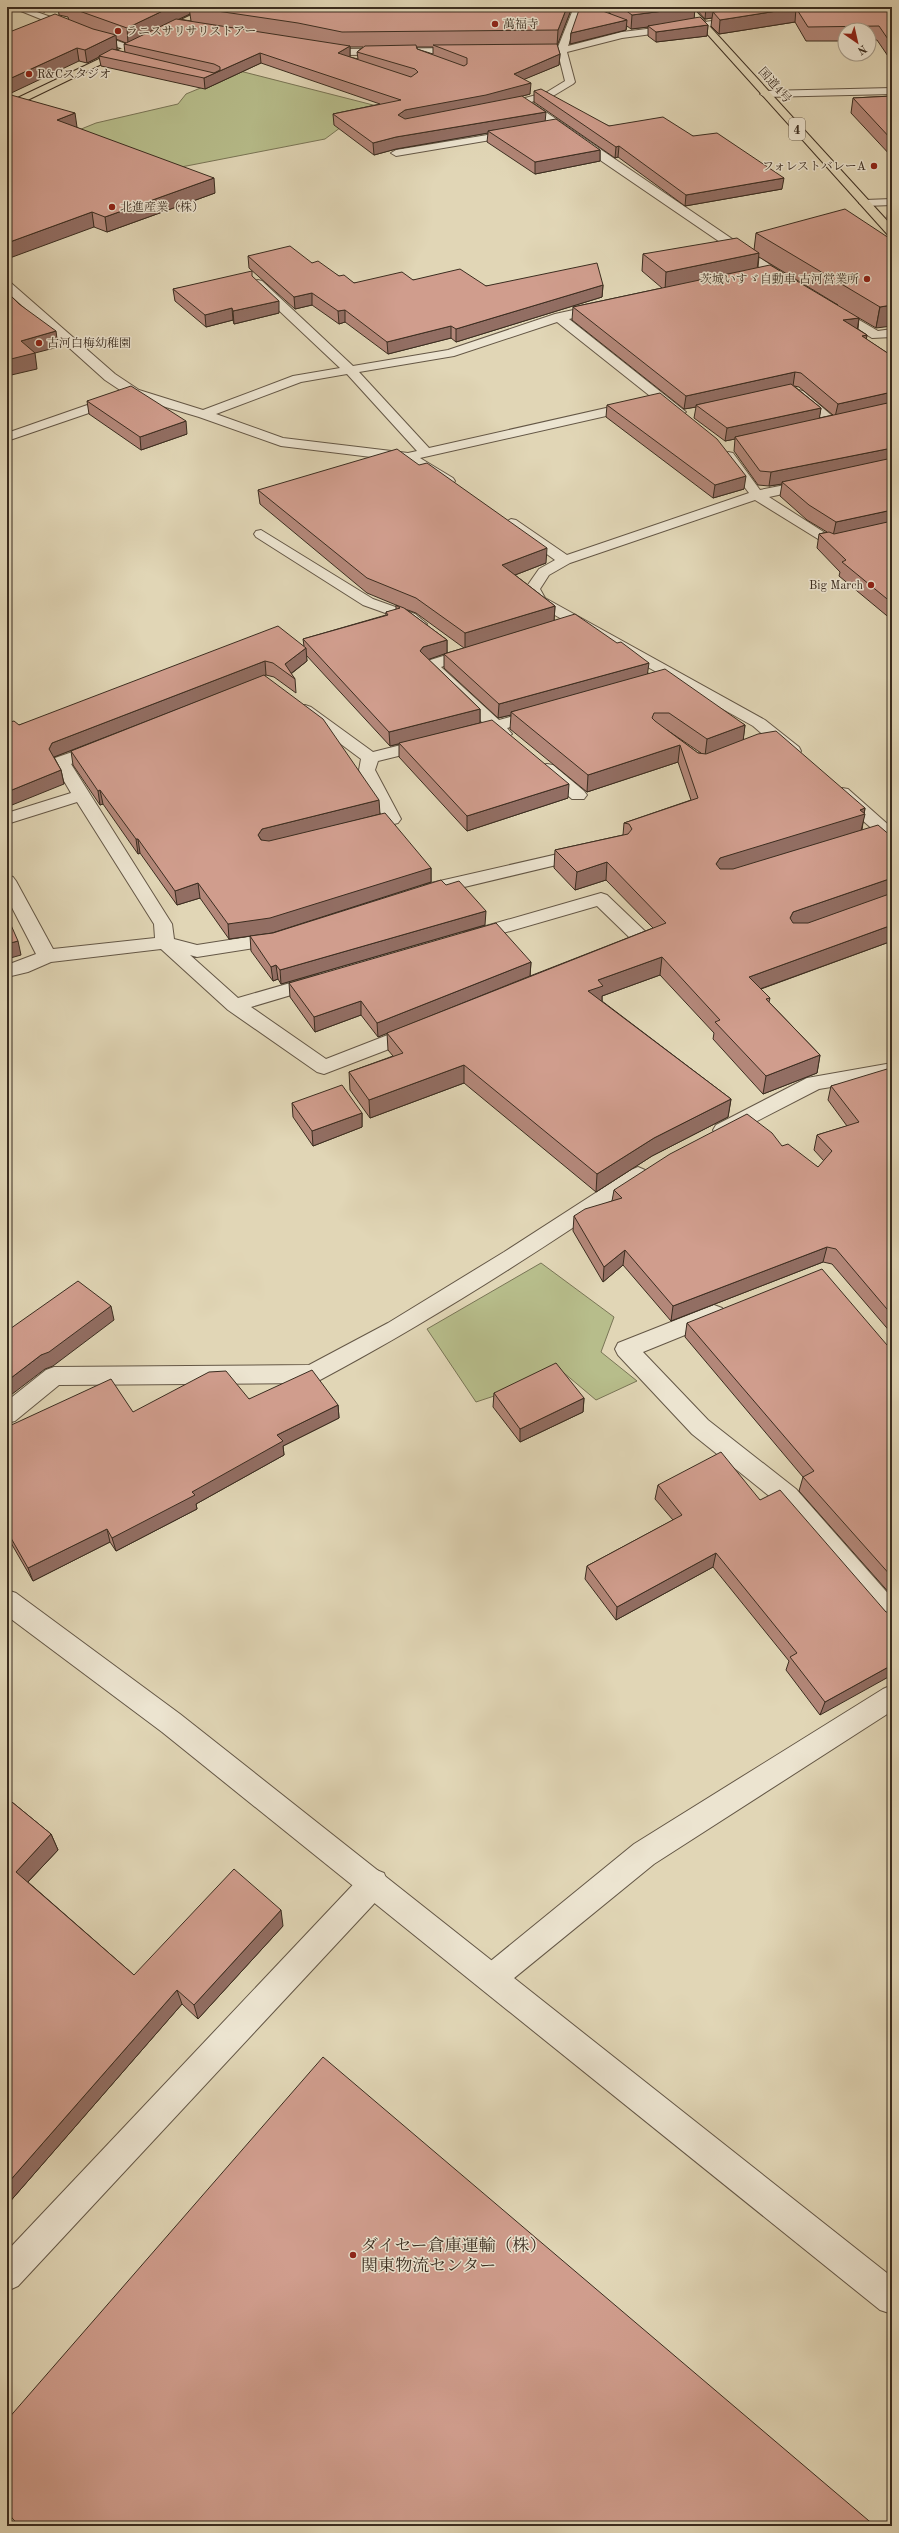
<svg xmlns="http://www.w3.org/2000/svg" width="899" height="2533" viewBox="0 0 899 2533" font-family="'Old Standard TT','Noto Serif JP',serif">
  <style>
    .green { fill: #b7bd8b; stroke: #797556 }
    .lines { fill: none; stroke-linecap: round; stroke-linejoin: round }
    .minor-casing { stroke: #645746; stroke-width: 2 }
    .tertiary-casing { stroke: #645746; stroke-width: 2 }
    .primary-casing { stroke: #3b2d20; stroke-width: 2 }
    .trunk-casing { stroke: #3b2d20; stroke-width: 2 }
    .minor { fill: #ece4d0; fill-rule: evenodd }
    .tertiary { fill: #ece4d0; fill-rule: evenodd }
    .primary { fill: #e1d6b6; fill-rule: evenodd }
    .trunk { fill: #e1d6b6; fill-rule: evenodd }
    .wall { fill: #b38779; stroke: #3b2d20; fill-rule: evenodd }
    .shaded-wall { fill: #926e63; stroke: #3b2d20 }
    .building { fill: #d09d8d; stroke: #3b2d20 }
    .poi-dot { fill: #8f2418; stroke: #ece4d0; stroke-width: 1.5 }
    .labels { text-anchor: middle; stroke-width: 3; stroke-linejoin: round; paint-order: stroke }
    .far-poi-label { font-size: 12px; fill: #3b2d20; stroke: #ece4d0; text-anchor: start }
    .far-street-label { font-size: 12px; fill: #3b2d20; stroke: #ece4d0 }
    .shield { fill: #ece4d0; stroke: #706455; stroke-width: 1 }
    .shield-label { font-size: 13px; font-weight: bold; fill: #3b2d20 }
    .near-poi-label { font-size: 17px; fill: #3b2d20; stroke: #ece4d0; text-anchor: start }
  </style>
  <rect width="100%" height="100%" fill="#e1d6b6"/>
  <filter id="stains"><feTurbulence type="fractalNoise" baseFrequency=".005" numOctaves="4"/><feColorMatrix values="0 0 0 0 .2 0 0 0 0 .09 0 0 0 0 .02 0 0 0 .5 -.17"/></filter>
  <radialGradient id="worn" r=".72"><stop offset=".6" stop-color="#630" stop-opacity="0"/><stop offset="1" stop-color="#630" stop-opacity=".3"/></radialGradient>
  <path class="green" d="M232,69L377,106L360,113L325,139L171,169L64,136L96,123L178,104L186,94L215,82Z
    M541,1263L614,1317L601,1352L637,1381L596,1400L564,1373L476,1402L427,1329Z"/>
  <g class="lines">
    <defs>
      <path id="minor" d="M11,7H23L137,48L132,51L95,41Z
        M574,7H582L568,46L622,32L745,17L747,19L742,22L622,38L567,52L575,82L573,84L553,96L531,102L791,279V285H783L518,104V100L547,92L565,81L558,53H529L524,50L529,47H558Z
        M320,45L342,49L463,48L468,51L463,54L342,55L317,50L315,48Z
        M892,88V94L765,97L760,94L765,91Z
        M517,130L522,133L521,135L396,156L391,153L396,150Z
        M892,199V205L865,206L859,203L865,200Z
        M258,280L262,281L353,366L448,350L555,314L601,304L605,305V311L569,319L686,412L679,416L674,415L557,322L454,356L359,372L429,448L637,401L644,405L637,409L420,458L453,478L455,481L453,484L448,485L404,461L281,446L199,417L129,396L105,380L7,292V282L11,283L115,374L139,390L203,410L293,376L340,368L254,287V281ZM347,374L417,451L408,453L283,438L216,414L301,382Z
        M832,304L878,331L892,329V337L872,338L828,311V305Z
        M798,390L803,391L837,420L839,423L837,426H827L793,397L792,394L793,391Z
        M116,395L121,396L123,399L121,402L7,441V433Z
        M728,452L733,453L760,490L810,480L815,481L817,484L815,487L769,497L833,538L892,525V533L831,547L755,500L570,563L549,575L540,589L545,598L765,720L799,747L801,751L799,755H787L753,726L535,604L525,589L539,569L555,560L504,523L511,519L516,520L567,555L749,493L721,456Z
        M261,530L373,599L415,614L427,624L419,629L405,620L363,605L256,537L254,534L256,531Z
        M472,647L480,652L478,655L441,667L499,720L539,709L547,714L545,717L507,728L512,734L504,739L492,732L470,738L464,736L462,733L464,730L484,724L422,665L424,662Z
        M305,705L311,707L373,752L429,738L435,739L437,743L435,747L378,761L375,770L401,819L398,823L362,832L356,831L353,827L356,823L382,816L359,770L361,759L299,713L297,710L299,707Z
        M101,742L107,743L109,747L107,751L71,764L172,924L174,939L197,945L280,932L287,934L289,938L287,942L280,944L197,957L190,955L238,998L318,975L325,977L328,981L325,985L251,1007L326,1059L416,1024L423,1026L426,1031L423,1036L324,1074L317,1072L228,1010L161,949L51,962L28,972L7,977V965L36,954L7,898V875L13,877L16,881L53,949L155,938L154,924L77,802L7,824V813L71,793L53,762L55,758Z
        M547,764L553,765L584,791L587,795L584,799H572L541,773L539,769L541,765Z
        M842,788L848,789L892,828V842L886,841L836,797L833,793L836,789Z
        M584,848L590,849L593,853L590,857L431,895L425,893L422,889L425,885L431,883Z
        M601,893L607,895L650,936L652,940C646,949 626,955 615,952L613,948L615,944L630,938L597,906L472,942L465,940L463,936L465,932Z
        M892,1063V1077L819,1089L730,1135L723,1137L716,1135L713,1130L716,1125L807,1078Z
        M638,1167L645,1170L649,1175L645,1180C539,1251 433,1320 320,1380L312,1383L59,1385L15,1421L7,1423V1401L46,1370L54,1367L309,1365L388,1323L504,1252L631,1170Z
        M714,1305L722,1308L725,1314L722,1320L643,1352L708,1420L796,1489L892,1598V1627L883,1624L778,1503L692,1434L618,1355L615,1349L618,1343Z
        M892,1685V1711L654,1864L502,1988L492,1993L482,1988L477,1978L482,1968L634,1844L883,1689Z
        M374,1869L384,1873L388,1883L384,1893L18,2286L7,2291V2251L364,1873Z"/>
      <path id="tertiary" d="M7,1590L16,1593L180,1714L892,2277V2314L880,2310L162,1732L7,1616Z"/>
      <path id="primary" d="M208,7H219L7,110V103Z"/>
      <path id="trunk" d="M683,7H692L892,226V236L888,235Z"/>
    </defs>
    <use href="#minor" class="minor-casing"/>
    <use href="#tertiary" class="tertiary-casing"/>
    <use href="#primary" class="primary-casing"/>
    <use href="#trunk" class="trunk-casing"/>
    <use href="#minor" class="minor"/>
    <use href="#tertiary" class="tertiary"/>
    <use href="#primary" class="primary"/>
    <use href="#trunk" class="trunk"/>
  </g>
  <path class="wall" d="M28,7H57L44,12Z
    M58,7H571V10L557,45L560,54L559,65L524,79L530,94L522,96L545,121L600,150V161L535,174L487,142L488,133L396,149L374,155L334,125L333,114L380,104L261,63L205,89L101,66L99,57L87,63L79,61L68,17L59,15ZM190,14L191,21L179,19ZM116,39L126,43L124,44L125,53L114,50L117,49ZM350,47H363L357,52L358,59L350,57ZM417,47H433V54L417,49Z
    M602,7H892V62L877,40H869V30H845V41H806L795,22L719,34L711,26L712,18L705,19L695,8L694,18L708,25L707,36L656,42L648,36V27L631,29L627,26L626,30L570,44L571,33L611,14Z
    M534,91L609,126L693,136L782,189L685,206L618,157L615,158L534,102Z
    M892,96V157L851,113L853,98Z
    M7,97L77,127H76L215,193L107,232L94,227Z
    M892,201V224L887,218L889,202Z
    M756,233L892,240L876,328L859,318L858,329L867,335L866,339L892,356V620L839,576L840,572L817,548L819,534L827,532L807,520L780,496L782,484L769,486L758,485L734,451L735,439L725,441L694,418L696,407L684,409L572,320L573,307L662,288L642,271L643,254L754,250ZM759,257L838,305L758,267ZM794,386L799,387L833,415L819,418L821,408Z
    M248,256L312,263L339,276L354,283L413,280L486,286L603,285L602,297L456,342L451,338L388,354L345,322L339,324L312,305L295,309L249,268Z
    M252,276L279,313L234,324L233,320L206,327L175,301L173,289Z
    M87,401L187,434L141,450L89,414Z
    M607,405L744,489L713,498L606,417Z
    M258,490L546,563L515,575L555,606L554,620L648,673L745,725L743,740L865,808L862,830L892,837V941L761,989L770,998L769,1002L820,1055L817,1073L763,1094L713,1039L714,1033L660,975L602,996V1001L731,1099L728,1117L652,1156L596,1192L464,1083L370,1118L350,1090L349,1072L393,1056L388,1050L387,1033L378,1037L361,1015L315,1032L290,997L289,983L531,962L530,976L653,928L606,880L575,890L554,868L555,850L623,835L624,823L691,800L678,762L587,792L510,729L511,715L498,718L444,668V654L428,659L480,709V723L568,798L467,831L399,757V744L390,746L306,655L307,661L291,674L295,679L296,693L274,677L266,675H264L380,814L350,822L431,868V882L272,933L229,939L200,898L177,905L140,853L138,854L103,804L100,805L73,765L71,751L129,728L54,757L61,770L64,784L19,725L304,646L303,639L386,615V612L396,610V605L367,593L260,504ZM405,609L416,613L464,648L447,653V640ZM667,730L701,753H698Z
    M446,885L485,925L281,984L278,979L273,981L251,951L250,936L273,933Z
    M892,1072V1334L832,1264L823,1262L671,1321L623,1265L603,1282L573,1231L574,1216L612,1201L614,1190L782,1146L818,1167L824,1161L814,1150L817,1135L847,1126L828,1100L831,1086Z
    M292,1103L362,1113V1127L313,1146L293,1117Z
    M687,1323L887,1345L892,1347V1596L799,1491L803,1477L685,1337Z
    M494,1393L584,1398L583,1412L520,1442L493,1407Z
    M249,1399L338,1405L339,1418L283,1446L284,1455L196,1504L197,1509L116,1551L110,1542L33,1581L7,1536V1427Z
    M658,1485L760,1500L886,1612L820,1715L786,1670L789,1661L713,1567L616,1620L585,1579L587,1566L673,1520L655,1499Z
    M7,1798L51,1834L58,1850L28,1882L134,1975L283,1926L198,2019L182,2004L7,2205Z"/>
  <path class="shaded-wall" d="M44,7H57L44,12Z
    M171,7H189L190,14L128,43L127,28Z
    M567,7H571V10L557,46L558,30Z
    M695,7L694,21L648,26V27L631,29L632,15Z
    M706,7H798L713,12L712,18L705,19Z
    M796,8L795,22L719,34L720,20Z
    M627,20L626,30L570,44L571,33Z
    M708,25L707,36L656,42V32Z
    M116,35L117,49L102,56H99V57L87,63L85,50Z
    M350,46V56L339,64L338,53Z
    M77,48L79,61L7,95V80Z
    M260,53L261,63L205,89L204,78Z
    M560,54L559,65L513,84L514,74Z
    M531,83L530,94L486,106L399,127L398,115L405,110Z
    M546,112L545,123L488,131V133L396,149L374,155L373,143L396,137Z
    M75,113L77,127L59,134L57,120Z
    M619,146L618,157L615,158L616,147Z
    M600,150V161L535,174V162Z
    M214,178L215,193L107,232L105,217Z
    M784,178L782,189L685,206L686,195Z
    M92,212L94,227L7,259V243Z
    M759,253L757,270L665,290L666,272Z
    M603,285L602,297L456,342V329Z
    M312,293V305L295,309L294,297Z
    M279,301V313L234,324L233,311Z
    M892,305V326L876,328L880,307Z
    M232,308L233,320L206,327L205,315Z
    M345,310V322L339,324L338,311Z
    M859,318L857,331L843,320Z
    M451,326V338L388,354L387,342Z
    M56,331L58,347L35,353L37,369L7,376V360L21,341Z
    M867,335L865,348L862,336Z
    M795,372L793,386L696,405V407L684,409L686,396Z
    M892,392V405L835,417L838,404Z
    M821,408L819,421L735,437V439L725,441L727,428Z
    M186,421L187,434L141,450L140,437Z
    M892,448V461L782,482V484L769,486L771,472Z
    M746,476L744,489L713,498L715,485Z
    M892,510V524L833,536L836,522Z
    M547,548L546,563L502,580V565Z
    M555,606L554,621L465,648V633Z
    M447,640V653L424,661L420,651L423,647Z
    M306,648L307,661L289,675L285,664Z
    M265,661L266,675L54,757L52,763L49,749L52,743Z
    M649,663L647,677L511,712V715L498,718L499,704Z
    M480,709V723L390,746L389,732Z
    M745,725L743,742L705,756L707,739Z
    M680,745L678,762L587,792L588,775Z
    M61,770L64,784L7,807V792Z
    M569,784L568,798L467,831V816Z
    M100,790L103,804L100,805L98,791Z
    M379,800L380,814L264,844L258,835L262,829Z
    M865,808L864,814H865L861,831L718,876L716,864L720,858Z
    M136,839H138L140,853L138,854Z
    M607,862L606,880L575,890L577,872Z
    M431,868V882L272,933L229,939L228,924Z
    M892,878V894L790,930V918L793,912Z
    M198,883L200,898L177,905L175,891Z
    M486,911L485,925L281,984L280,970Z
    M892,925V941L746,994L749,977Z
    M18,941L21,955L7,959V944Z
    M662,957L660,975L602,996V1003L588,991L598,980Z
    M531,962L530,976L378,1037L377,1023Z
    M276,965L278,979L273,981L271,967Z
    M361,1001V1015L315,1032L314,1017Z
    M820,1055L817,1073L763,1094L766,1076Z
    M464,1065V1083L370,1118L369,1100Z
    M731,1099L728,1117L652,1156L596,1192L597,1174L654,1138Z
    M362,1113V1127L313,1146L312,1131Z
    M827,1247L823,1262L671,1321L673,1306Z
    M625,1250L623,1265L603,1282L604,1267Z
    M111,1306L114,1320L53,1366L45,1369L7,1398V1381L41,1355Z
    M584,1398L583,1412L520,1442V1429Z
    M338,1405L339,1418L283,1446L284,1455L196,1504L197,1509L116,1551L112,1538L192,1492L277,1435Z
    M107,1529L110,1542L33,1581L28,1568Z
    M716,1553L713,1567L616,1620L617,1607Z
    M892,1665V1675L820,1715L825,1702Z
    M51,1834L58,1850L23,1887L16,1872Z
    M281,1910L283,1926L198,2019L194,2005Z
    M177,1990L182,2004L7,2205V2184Z"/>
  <path class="building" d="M68,7H171L127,28Z
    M190,7H567L558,30L342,32L298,23Z
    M580,7H592L627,20L571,33Z
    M621,7H695L632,15Z
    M762,7H892V45L879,26L808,27L796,8L720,20L713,12Z
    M55,14L93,29L116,35L85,50L77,48L7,80V33Z
    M700,17L708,25L656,32L648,26Z
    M176,19L350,46L338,53L411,77L418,72L415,69L357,52L365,46L416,45L417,49L464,66L467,64V58L433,45L557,44L560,54L514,74L531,83L486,95L405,110L398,115L405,119L522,96L546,112L396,137L373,143L333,114L401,100L260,53L204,78L99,56L112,49L214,73L220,70V67L214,64L124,44Z
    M541,89L609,126L663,117L693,136L717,133L784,178L686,195L619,146L616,147L534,91Z
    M11,95L75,113L57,120L214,178L105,217L92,212L7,243V97Z
    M892,96V140L853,98Z
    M556,119L600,150L535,162L488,131Z
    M892,201V205L889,202Z
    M845,209L892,240V305L880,307L756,233Z
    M737,238L759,253L666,272L643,254Z
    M290,246L312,263L318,261L339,276L344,275L354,283L402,272L413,280L460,269L486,286L597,263L603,285L456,329L451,326L387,342L345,310L338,311L312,293L294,297L248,256Z
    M770,265L859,318L843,320L867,335L862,336L892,356V392L838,404L801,373L795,372L686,396L573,307Z
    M252,271V276L279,301L233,311L232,308L205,315L173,289Z
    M7,292L19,304L56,331L21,341L35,353L7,360Z
    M791,384L821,408L727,428L696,405Z
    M131,386L186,421L140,437L87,401Z
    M660,393L717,439L746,476L715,485L607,405Z
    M892,402V448L771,472L760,471L735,437Z
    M397,449L419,465L427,463L547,548L502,565L555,606L465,633L416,598L367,578L258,490Z
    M892,458V510L836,522L809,505L782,482Z
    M892,521V603L842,562L846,560L819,534L829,532L834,534Z
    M396,605L404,608L447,640L423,647L420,651L480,709L389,732L303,639L388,615L386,612L400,608Z
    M575,614L617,643L621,642L649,663L499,704L444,654Z
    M278,626L306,648L285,664L295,679L273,663L265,661L52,743L49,749L61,770L7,792V723L14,721L19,725Z
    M665,669L745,725L707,739L669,713H654L652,718L655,721L698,753L706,754L758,734L776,731L865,808L860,810L865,814L720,858L716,864L720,869H733L878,825L892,837V878L793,912L790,918L793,923H808L892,893V925L749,977L770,998L766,999L820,1055L766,1076L715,1022L720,1020L662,957L598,980L603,986L588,991L731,1099L654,1138L597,1174L464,1065L369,1100L349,1072L403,1053L387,1033L666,923L607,862L577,872L555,850L628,834L632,829L629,824L624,823L698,798L680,745L588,775L511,712Z
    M264,675L323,719L379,800L262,829L258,835L261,840L269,841L385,813L431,868L270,918L228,924L198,883L175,891L138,839H136L100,790L98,791L71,751Z
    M492,720L569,784L467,816L399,743Z
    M441,880L446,885L459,881L486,911L280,970L276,965L271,967L250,936L273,933Z
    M7,916L18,941L7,944Z
    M496,923L531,962L377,1023L361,1001L314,1017L289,983Z
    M887,1069L890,1073L892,1072V1315L836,1249L827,1247L673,1306L625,1250L604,1267L574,1216L585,1209L622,1198L614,1190L670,1154L747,1114L772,1133L782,1146L788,1144L818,1167L832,1151L817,1135L859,1122L831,1086Z
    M342,1085L362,1113L312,1131L292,1103Z
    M822,1269L887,1345L892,1347V1577L803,1477L814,1471L687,1323Z
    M78,1281L111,1306L49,1352L41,1355L7,1381V1331Z
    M556,1363L584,1398L520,1429L494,1393Z
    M312,1370L338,1405L277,1435L283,1441L192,1492L195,1495L112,1538L107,1529L28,1568L7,1531V1427L111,1379L133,1412L209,1372L226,1371L249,1399Z
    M721,1452L760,1500L780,1490L886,1612L892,1613V1665L825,1702L790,1657L797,1653L716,1553L617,1607L587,1566L682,1515L658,1485Z
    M7,1798L51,1834L16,1872L134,1975L234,1869L281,1910L194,2005L177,1990L7,2184Z
    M323,2057L875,2526H19L7,2512V2420Z"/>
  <g class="poi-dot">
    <circle cx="495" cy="24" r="4"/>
    <circle cx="118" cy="31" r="4"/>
    <circle cx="29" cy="74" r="4"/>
    <circle cx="874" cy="166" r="4"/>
    <circle cx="112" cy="207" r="4"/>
    <circle cx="867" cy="279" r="4"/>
    <circle cx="39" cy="343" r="4"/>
    <circle cx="871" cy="585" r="4"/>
    <circle cx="353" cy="2255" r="4"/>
  </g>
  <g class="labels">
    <g class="far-poi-label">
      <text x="503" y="28">萬福寺</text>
      <text x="126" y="35">ラニスサリサリストアー</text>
      <text x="37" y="78">R&amp;Cスタジオ</text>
      <text x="866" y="170" text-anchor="end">フォレストバレーA</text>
      <text x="120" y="211">北進産業（株）</text>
      <text x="859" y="283" text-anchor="end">茨城いすゞ自動車 古河営業所</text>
      <text x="47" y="347">古河白梅幼稚園</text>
      <text x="863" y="589" text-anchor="end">Big March</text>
    </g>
    <g class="far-street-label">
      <text transform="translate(775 85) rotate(48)" y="4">国道4号</text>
    </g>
    <rect class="shield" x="789" y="118" width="16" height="22" rx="3"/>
    <g class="shield-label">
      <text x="797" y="134">4</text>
    </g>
    <g class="near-poi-label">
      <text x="361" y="2251">ダイセー倉庫運輸（株）<tspan x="361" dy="20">関東物流センター</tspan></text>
    </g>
  </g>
  <rect width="899" height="2533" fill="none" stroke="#e1d6b6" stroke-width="24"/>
  <rect x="8" y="8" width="883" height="2517" fill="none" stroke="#3b2d20" stroke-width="2"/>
  <rect x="12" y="12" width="875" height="2509" fill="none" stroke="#3b2d20"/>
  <g transform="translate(857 42) rotate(146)"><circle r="19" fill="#ece4d0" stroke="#a59b8a"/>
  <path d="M0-3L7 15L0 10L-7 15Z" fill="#8f2418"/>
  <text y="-6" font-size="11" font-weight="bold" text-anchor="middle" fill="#3b2d20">N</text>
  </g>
  <rect width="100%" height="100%" filter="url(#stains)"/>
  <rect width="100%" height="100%" fill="url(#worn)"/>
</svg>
